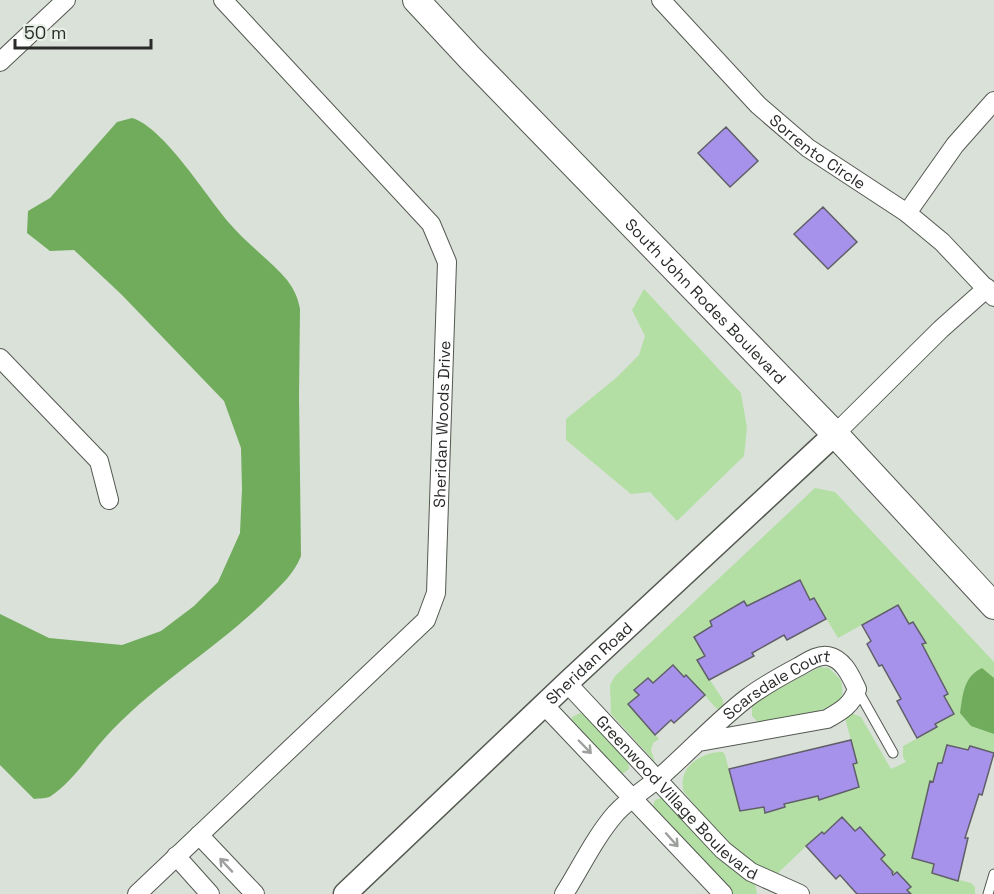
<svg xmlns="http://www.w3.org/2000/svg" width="994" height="894" viewBox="0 0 994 894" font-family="'Space Grotesk',sans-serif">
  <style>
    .green { fill: #b3dfa5 }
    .water { fill: #70ac5c }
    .building { fill: #a792eb; stroke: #605f68; stroke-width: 1.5 }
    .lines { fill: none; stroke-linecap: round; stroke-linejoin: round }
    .service-casing { stroke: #535951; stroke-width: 11 }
    .minor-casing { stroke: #535951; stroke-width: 20 }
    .tertiary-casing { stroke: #535951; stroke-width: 25 }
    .secondary-casing { stroke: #535951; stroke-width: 28 }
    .service { stroke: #fff; stroke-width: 9 }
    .minor { stroke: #fff; stroke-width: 18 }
    .tertiary { stroke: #fff; stroke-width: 22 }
    .secondary { stroke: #fff; stroke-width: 26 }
    .oneway { stroke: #9ea09e }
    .labels { text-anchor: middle; stroke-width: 4.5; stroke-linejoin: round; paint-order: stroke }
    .street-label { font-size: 16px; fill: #282b27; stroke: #e7eee5 }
  </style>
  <rect width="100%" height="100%" fill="#dae1d8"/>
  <path class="green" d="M644,289L741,393L747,428L744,456L677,521L650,492L631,494L566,440V419L617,377L639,355L645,336L632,310Z
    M815,488L835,492L994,662V753L970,746L968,750L942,763H938L933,782H930L912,858L934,864L932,873L971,883L975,887V894H911L881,859L885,855L860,827L855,831L842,817L824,834L821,832L777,874C753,879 699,810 684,792C676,768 702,751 723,752L725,755L740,811L764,807L765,813L785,807L784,804L818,796L820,800L859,787L853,764L857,763L845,718L851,713L861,717L891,769L906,762L903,757V746L937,728L935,724L954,714L944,696L948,693L922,644L926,642L913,622L909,624L898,605L838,638L814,598L810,600L800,580L747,606L744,601L710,620L712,626L694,637L705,656L697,660L723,700L724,708L721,710L716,708L687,676L684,677L673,665L653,683L647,678L635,690L639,695L628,704L659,739L653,743L651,750L655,762L611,714L610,685L615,676Z
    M820,667L829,668L841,680C842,686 844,693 840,699C833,712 778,719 763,723L757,721L752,716V704L756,700Z
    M580,713L585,715L628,762L629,769L624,773H618L571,723L572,717Z
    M664,797L755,884L757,894H733L652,809L655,800Z"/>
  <path class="water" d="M132,118C165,128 207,198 231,225C248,245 270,260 287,280C294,289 298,298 300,309L299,396L301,556C294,574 281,585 268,598C217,649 152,685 104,739C88,757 72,782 51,796C47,799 39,798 34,799L0,765V614L49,638L122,645L161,631L194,606L218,582L240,533L242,489L241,448L224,401L121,294L74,250L50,251L27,233L28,211L50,198L117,122Z
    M982,668L994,678V734L971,726L960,713C963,695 963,677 982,668Z"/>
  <path class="building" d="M726,127L758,161L730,187L698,153Z
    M823,207L857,242L828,269L794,234Z
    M800,580L810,600L814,598L826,619L787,640L784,635L752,653L754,656L709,680L697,660L705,656L694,637L712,626L710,621L744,601L747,606Z
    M898,605L909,624L913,622L926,643L922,644L948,694L944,696L954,714L935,724L937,727L917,738L897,701L901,699L882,665L879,666L867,644L871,641L862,625Z
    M673,665L684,677L686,675L705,695L674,723L671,720L655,735L628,704L639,695L634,690L648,678L653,683Z
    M851,740L857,763L853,764L859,787L819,800L818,796L784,804L785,807L765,813L764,807L740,811L729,769Z
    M947,745L968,750L970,746L994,753L982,795L979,794L965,838H968L958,881L932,873L934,864L912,858L930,781L933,782L938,763H942Z
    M842,817L855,831L860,827L885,855L881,859L893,872L892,873L893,875L897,872L911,887L907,890L911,894H857L840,875L836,879L806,846L822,832L824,834Z"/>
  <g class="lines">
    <defs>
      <path id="service" d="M857,689L893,753
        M988,894L994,874"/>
      <g id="minor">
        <path id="s1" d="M661,0L758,105L808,148L907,213L942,242L994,297"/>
        <path d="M0,62L66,0"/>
        <path d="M907,213L955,145L994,101"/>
        <path d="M0,358L99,461L109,500"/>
        <path d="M835,434L941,329L987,288"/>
        <path id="s2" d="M567,683L723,850L751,872L800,894"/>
        <path d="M544,705L723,894"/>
        <path d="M199,835L255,894"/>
        <path d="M176,856L210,894"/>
        <path id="s3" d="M137,894L426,620L436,593L447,262L431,224L223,0"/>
        <path id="s4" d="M564,894C581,867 595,837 616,813C629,799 644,790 659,778C689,752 716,722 747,698C763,686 781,676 798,667C807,662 818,654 828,656C844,659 851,677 857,689C852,705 841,711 827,719L699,742"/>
      </g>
      <g id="tertiary">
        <path id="s5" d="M345,894L567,683L835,434"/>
      </g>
      <g id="secondary">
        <path id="s6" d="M416,0L470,58L835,434L994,606"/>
      </g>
    </defs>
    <use href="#service" class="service-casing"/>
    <use href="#minor" class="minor-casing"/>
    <use href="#tertiary" class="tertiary-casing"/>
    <use href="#secondary" class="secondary-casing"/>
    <use href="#service" class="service"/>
    <use href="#minor" class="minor"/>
    <use href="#tertiary" class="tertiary"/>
    <use href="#secondary" class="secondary"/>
  </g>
  <defs><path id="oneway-shaft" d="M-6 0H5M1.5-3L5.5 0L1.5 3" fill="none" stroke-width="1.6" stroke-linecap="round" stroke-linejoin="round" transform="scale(1.5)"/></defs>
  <g class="oneway">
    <use href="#oneway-shaft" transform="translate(585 747) rotate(46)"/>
    <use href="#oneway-shaft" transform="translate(672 840) rotate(48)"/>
    <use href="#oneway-shaft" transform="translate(226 865) rotate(-133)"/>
  </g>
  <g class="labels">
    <g class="street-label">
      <text dy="6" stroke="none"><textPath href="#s1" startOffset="219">Sorrento Circle</textPath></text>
      <text dy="6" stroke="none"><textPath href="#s6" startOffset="418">South John Rodes Boulevard</textPath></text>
      <text dy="6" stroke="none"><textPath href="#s3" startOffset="596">Sheridan Woods Drive</textPath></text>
      <text dy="6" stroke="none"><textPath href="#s5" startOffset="336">Sheridan Road</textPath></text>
      <text dy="6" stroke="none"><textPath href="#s4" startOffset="304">Scarsdale Court</textPath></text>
      <text dy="6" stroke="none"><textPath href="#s2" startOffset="159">Greenwood Village Boulevard</textPath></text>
    </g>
  </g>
  <path d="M15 39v9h136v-9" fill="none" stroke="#282b27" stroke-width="3"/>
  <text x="24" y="39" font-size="18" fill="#282b27" stroke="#e7eee5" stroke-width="4.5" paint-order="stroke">50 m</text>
</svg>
